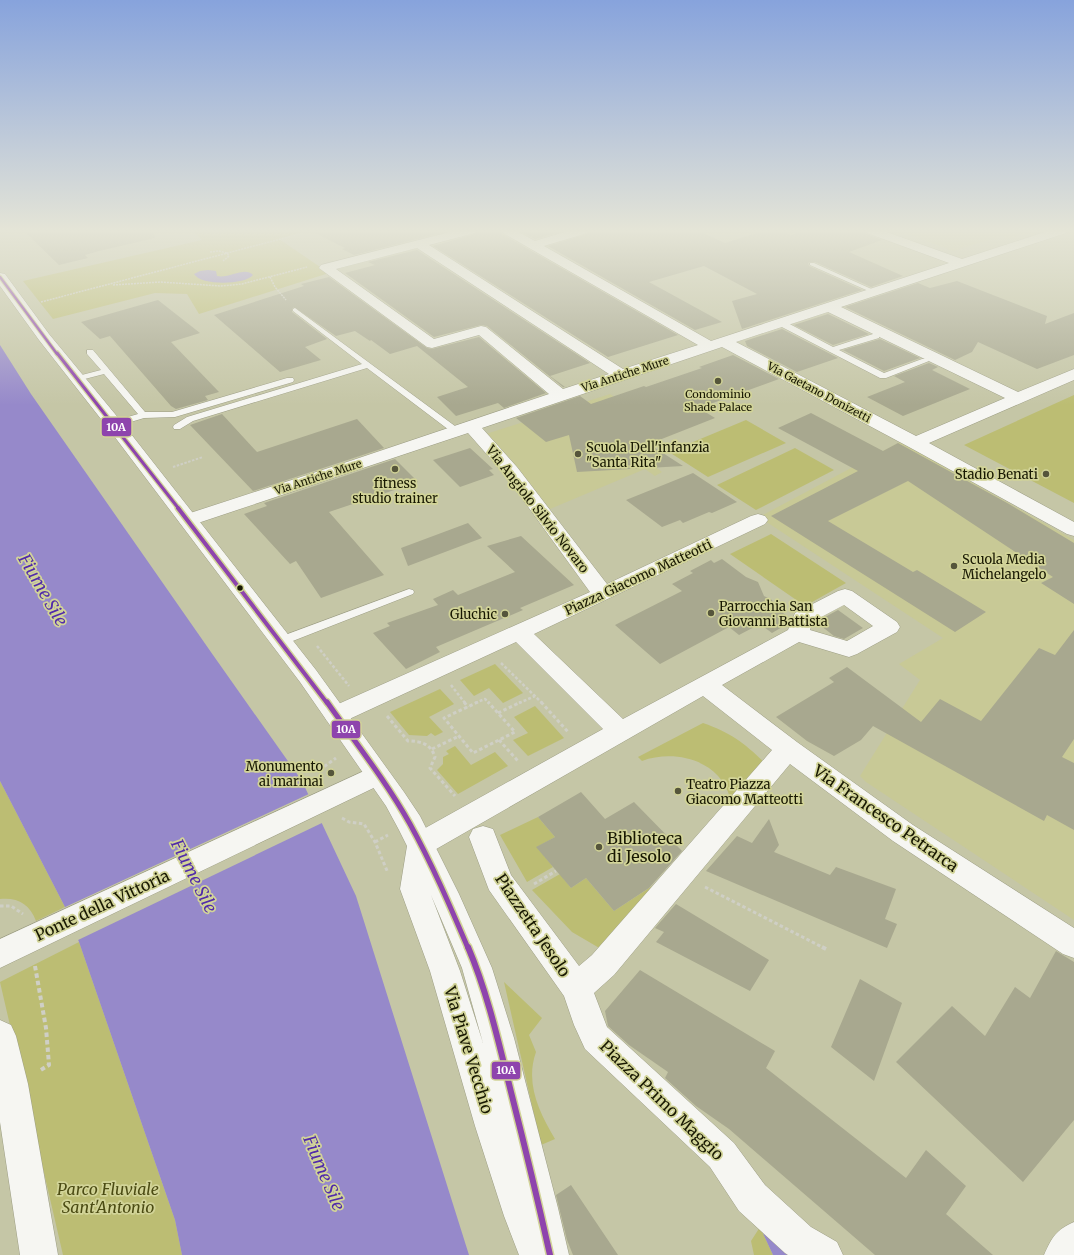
<svg xmlns="http://www.w3.org/2000/svg" width="1074" height="1255" viewBox="0 0 1074 1255" font-family="Merriweather,serif">
  <style>
    .built { fill: #c8c996 }
    .green { fill: #bcbd73 }
    .water { fill: #9689ca }
    .pier { fill: #c5c6a6 }
    .building { fill: #a8a88f }
    .lines { fill: none; stroke-linecap: round; stroke-linejoin: round }
    .lane-casing { stroke: #9c9d84; stroke-width: 1 }
    .street-casing { stroke: #9c9d84; stroke-width: 1 }
    .secondary-casing { stroke: #9c9d84; stroke-width: 1 }
    .path-far4 { stroke: #cfcfc5; stroke-width: 1.5; stroke-dasharray: 2 1; stroke-linecap: butt }
    .path-far3 { stroke: #cfcfc5; stroke-width: 2; stroke-dasharray: 2.5 1.5; stroke-linecap: butt }
    .path-far2 { stroke: #cfcfc5; stroke-width: 2.5; stroke-dasharray: 3 2; stroke-linecap: butt }
    .path-far1 { stroke: #cfcfc5; stroke-width: 3; stroke-dasharray: 3.5 2.5; stroke-linecap: butt }
    .path { stroke: #cfcfc5; stroke-width: 4; stroke-dasharray: 4.5 3; stroke-linecap: butt }
    .lane { fill: #f6f6f2; fill-rule: evenodd }
    .street { fill: #f6f6f2; fill-rule: evenodd }
    .secondary { fill: #f6f6f2; fill-rule: evenodd }
    .bus-1-far4-casing { stroke: #d2d498; stroke-width: 4.5 }
    .bus-1-far3-casing { stroke: #d2d498; stroke-width: 5.5 }
    .bus-1-far2-casing { stroke: #d2d498; stroke-width: 7 }
    .bus-1-far1-casing { stroke: #d2d498; stroke-width: 8 }
    .bus-1-casing { stroke: #d2d498; stroke-width: 9 }
    .bus-1-far4 { stroke: #8e44ad; stroke-width: 2.5 }
    .bus-1-far3 { stroke: #8e44ad; stroke-width: 3 }
    .bus-1-far2 { stroke: #8e44ad; stroke-width: 4 }
    .bus-1-far1 { stroke: #8e44ad; stroke-width: 5 }
    .bus-1 { stroke: #8e44ad; stroke-width: 6 }
    .poi-dot { fill: #55553b; stroke: #d2d498; stroke-width: 1.5 }
    .bus-dot { fill: #181802; stroke: #d2d498; stroke-width: 1.5 }
    .labels { text-anchor: middle; stroke-width: 3.5; stroke-linejoin: round; paint-order: stroke }
    .far-street-label { font-size: 11px; fill: #181802; stroke: #d2d498 }
    .far-poi-label { font-size: 11px; fill: #181802; stroke: #d2d498 }
    .poi-label { font-size: 13px; fill: #181802; stroke: #d2d498; text-anchor: start }
    .street-label { font-size: 13px; fill: #181802; stroke: #d2d498 }
    .near-street-label { font-size: 16px; fill: #181802; stroke: #d2d498 }
    .near-poi-label { font-size: 16px; fill: #181802; stroke: #d2d498; text-anchor: start }
    .near-park-label { font-size: 16px; font-style: italic; fill: #4b4b13; stroke: #d2d498 }
    .near-water-label { font-size: 17px; font-style: italic; fill: #512baa; stroke: #d2d498 }
    .line-badge { stroke: #d2d498; stroke-width: 1.5 }
    .badge-label { font-size: 11px; text-anchor: middle; font-weight: bold; fill: #fff }
  </style>
  <rect width="100%" height="100%" fill="#c5c6a6"/>
  <path class="built" d="M897,230H1021L1013,232L1019,235L1009,239L1001,236L953,251Z
    M610,394L670,436L648,443L654,466L662,472L655,476L645,469L550,509L486,434Z
    M900,442L1074,540V920L866,782L860,776L920,680L899,664L943,638L759,517Z"/>
  <path class="green" d="M192,230H310L279,239L329,273L199,314L187,294L155,293L53,319L23,281L202,240Z
    M1074,395V503L964,445Z
    M746,420L786,443L708,477L669,452Z
    M795,448L834,470L756,510L717,485Z
    M771,534L846,583L805,606L730,554Z
    M495,664L523,693L503,703L489,688L474,696L460,680Z
    M440,689L454,704L429,717L443,732L435,736L431,733L427,736L409,735L390,712Z
    M535,706L564,738L528,756L513,740L528,733L514,717Z
    M703,723C731,733 743,742 764,762L730,798C720,760 675,749 642,761L638,757Z
    M455,746L471,765L495,752L508,766L458,794L437,770L443,764V757L449,754L446,751Z
    M0,781L65,907L36,921C30,904 17,897 0,899Z
    M538,817L555,837L537,847L553,867L527,882L500,835Z
    M560,874L571,888L586,878L614,911L663,879L601,949L572,932L532,890Z
    M79,942L175,1220L182,1255H63L0,982Z
    M504,982L542,1018L529,1035L536,1052C525,1083 539,1112 555,1139L541,1145Z
    M760,1227L773,1255H754L751,1241Z"/>
  <path class="water" d="M208,270L216,271L217,276C229,279 245,266 253,275C245,285 201,286 194,274L200,271Z
    M0,345L31,394L213,655L302,781L356,896L469,1255H182L175,1220L79,942L65,907L0,781Z
    M761,1229L801,1255H773Z"/>
  <path class="pier" d="M311,793L324,822L76,941L63,908Z"/>
  <path class="building" d="M23,230H154L155,238L99,251L85,255L88,258L59,265Z
    M309,230H453L354,255L342,249L345,248Z
    M478,230H500L502,234L678,335L608,357L433,246L475,234Z
    M518,230H567L535,239Z
    M590,230H696L725,243L766,230H776L791,235L809,230H864L866,234L882,240L849,252L903,276L871,287L815,262H810L808,263L809,266L862,290L742,329L732,301L757,294L704,266L649,282L722,322L695,330L548,246L587,234Z
    M417,250L590,363L550,376L565,387H563L487,326L481,325L434,337L345,273L375,265L368,262Z
    M329,277L427,348L432,349L479,337L546,393L504,408L498,403L456,416L437,397L468,387L417,346L390,354L371,340L370,341L355,331L336,336L294,307L292,309V312L327,339L305,347L321,360L280,372L214,315L304,286L301,284Z
    M957,281L1047,316L1045,324L1074,313V355L1037,369L978,342L972,352L955,360L845,307L918,283L930,288Z
    M158,300L200,333L171,342L219,392L205,396L208,400L176,409L171,406L110,336L100,339L81,322Z
    M828,314L869,334L833,345L794,325Z
    M782,329L838,358L797,372L747,346L745,341Z
    M880,339L920,358L884,371L843,350Z
    M733,355L779,379L699,408L715,418L649,444L683,466L577,472L569,435L546,442L516,418L580,396L591,404L644,386L646,387L702,368L699,367Z
    M929,363L938,367L932,370L970,389L903,416L867,397L905,382L894,376Z
    M811,413L883,451L898,443L1009,504L1074,543V604L1041,583L1053,577L908,481L828,521L913,572L917,570L986,612L955,632L771,516L858,471L778,428Z
    M222,414L257,452L357,419L384,448L253,491L190,425Z
    M470,448L493,469L489,470L494,475L460,487L433,460Z
    M395,459L418,482L329,512L384,575L321,598L296,561L290,564L244,514L267,506L264,503Z
    M693,473L737,502L712,513L709,512L683,523L680,520L662,527L626,500Z
    M468,523L482,538L408,566L401,548Z
    M521,536L574,585L520,608L523,610L436,647L440,652L406,669L373,633L390,626L387,623L438,605L433,599L453,590L458,595L515,572L487,546Z
    M722,559L746,577L758,582L764,596L772,600L775,607L791,619L789,623L772,633L760,624L739,635L729,627L660,664L615,625L682,591L672,584L693,573L690,571L711,560L714,563Z
    M838,610L863,628L844,639L834,636L816,622Z
    M1074,630V739L1062,757L1074,763V830L1047,815L1044,821L873,726L861,740L834,756L807,741L776,717L834,682L829,678L847,667L921,722L940,699L981,721L1039,648L1055,655Z
    M581,792L605,819L634,802L682,851L649,888L614,911L586,878L571,888L536,847L555,837L538,817Z
    M769,819L779,845L774,852L830,875L836,867L896,889L885,919L897,924L887,948L706,871L737,836L752,843Z
    M676,904L769,960L750,991L656,942L664,932L655,928Z
    M1056,951L1074,962V1120L1023,1182L896,1062L952,1006L985,1036L1015,987L1030,998Z
    M640,970L775,1051L766,1068L906,1178L926,1150L966,1186L946,1214L993,1255H875L729,1129L696,1106L665,1078L668,1072L629,1045L608,1026L605,1011Z
    M860,979L902,1003L874,1081L831,1047Z
    M571,1185L618,1255H573L567,1240L556,1195Z"/>
  <g class="lines">
    <defs>
      <path id="lane" d="M810,263H814L878,292L873,293L810,265Z
        M295,308L459,429L460,431L459,433H453L367,368L193,421L180,429H174L173,427L174,425L187,417L362,364L293,311V309Z
        M778,321H784L833,347L873,334H879V338L839,350L884,373L922,359H928L929,361L886,378H880L778,325Z
        M87,350H93L145,412H172L287,378H293L294,380L293,382L175,417L144,418L114,427L110,424L111,422L138,414L104,374L77,381H74V377L101,370L87,354Z
        M409,589L413,590L414,592L413,594L285,644H277L275,641L277,638Z"/>
      <path id="street" d="M458,230H477L475,233L429,245L623,369L698,345L503,233L501,230H515L535,241L571,230H589L587,233L544,246L711,341L949,263L867,233L865,230H881L962,259L1051,230H1068L1066,233L841,307L1018,392L1074,369V380L929,443L1074,522V536L1067,534L909,447L722,347L482,428L517,467L607,584L751,516L758,514L765,516L768,520L765,524L534,634L623,719L788,630L795,613L838,591L845,589L852,591L897,622L900,627L897,632L857,654L849,657L799,642L722,685L797,742L913,825L1074,928V958L1063,954L893,841L790,764L614,975L594,993L607,1027L734,1143L765,1185L811,1227L837,1242L843,1255H788L785,1253L739,1211L710,1167L585,1049L574,1025L564,996L489,890L469,837L473,829L483,826L493,829L511,875L579,966L592,955L772,750L703,696L431,852L421,855L411,852L407,844L411,836L603,729L516,642L345,721L336,724L327,721L324,715L327,709L590,592L505,475L468,433L195,524L188,526L181,524L178,520L181,516L353,460L549,394L479,335L432,348L427,347L319,268L321,265ZM417,248L609,374L563,389L486,327L481,326L434,339L336,269ZM828,312L1005,398L916,436L736,342ZM844,605L873,626L847,641L810,630L812,622Z
        M377,765L386,768L390,775L386,782L0,968V939Z
        M0,1020L11,1025L16,1036L28,1084L58,1255H20L0,1122Z
        M1074,1222V1255H1044C1052,1237 1056,1230 1074,1222Z"/>
      <path id="secondary" d="M0,273L5,274L49,334L120,420L316,670L404,792L420,816L459,894L492,968L514,1038L558,1208L569,1255H519L504,1216L475,1126L430,971L400,889L407,846L399,830L386,806L300,682L108,428L39,340L0,286ZM431,895L462,968L483,1043L460,971Z"/>
    </defs>
    <use href="#lane" class="lane-casing"/>
    <use href="#street" class="street-casing"/>
    <use href="#secondary" class="secondary-casing"/>
    <path class="path-far4" d="M210,252L219,251L227,253L229,256L223,261
      M270,277L275,287L286,300
      M113,285L160,282L221,286L242,284L307,267
      M41,302L311,231"/>
    <path class="path-far3" d="M173,467L203,457"/>
    <path class="path-far2" d="M317,646L349,686
      M501,663L542,703
      M451,685L465,703
      M475,703L485,699L489,703
      M519,703L535,696"/>
    <path class="path-far1" d="M464,702L468,707
      M478,702L444,718L473,753L515,732L488,702
      M541,702L569,733
      M498,713L521,702
      M387,716L408,741C421,741 431,744 435,757L430,768L455,796
      M499,740L518,761
      M432,749L459,736
      M321,777V769L336,758
      M342,818L349,822L364,824L375,842L388,873
      M375,842L388,835
      M534,884L556,871
      M705,887L824,948
      M0,906H11L23,914"/>
    <path class="path" d="M822,947L828,950
      M35,966L46,1028L49,1065L39,1071"/>
    <use href="#lane" class="lane"/>
    <use href="#street" class="street"/>
    <use href="#secondary" class="secondary"/>
    <defs>
      <path id="bus-1-far4" d="M0,277L57,354"/>
      <path id="bus-1-far3" d="M57,353L179,509"/>
      <path id="bus-1-far2" d="M178,508L327,703"/>
      <path id="bus-1-far1" d="M327,702C355,742 386,781 410,824C432,864 450,906 468,948"/>
      <path id="bus-1" d="M468,947C488,994 499,1044 511,1092C525,1147 538,1201 550,1255"/>
    </defs>
    <use href="#bus-1-far4" class="bus-1-far4-casing"/>
    <use href="#bus-1-far3" class="bus-1-far3-casing"/>
    <use href="#bus-1-far2" class="bus-1-far2-casing"/>
    <use href="#bus-1-far1" class="bus-1-far1-casing"/>
    <use href="#bus-1" class="bus-1-casing"/>
    <use href="#bus-1-far4" class="bus-1-far4"/>
    <use href="#bus-1-far3" class="bus-1-far3"/>
    <use href="#bus-1-far2" class="bus-1-far2"/>
    <use href="#bus-1-far1" class="bus-1-far1"/>
    <use href="#bus-1" class="bus-1"/>
  </g>
  <linearGradient id="sky" x2="0" y2="1"><stop stop-color="#87a3dc"/><stop offset="0.57" stop-color="#e5e5d7"/><stop offset="1" stop-color="#e5e5d7" stop-opacity="0"/></linearGradient>
  <rect width="1074" height="405" fill="url(#sky)"/>
  <g class="poi-dot">
    <circle cx="718" cy="381" r="4"/>
    <circle cx="578" cy="454" r="4"/>
    <circle cx="395" cy="469" r="4"/>
    <circle cx="1046" cy="474" r="4"/>
    <circle cx="954" cy="566" r="4"/>
    <circle cx="711" cy="613" r="4"/>
    <circle cx="505" cy="614" r="4"/>
    <circle cx="331" cy="773" r="4"/>
    <circle cx="678" cy="791" r="4"/>
    <circle cx="599" cy="847" r="4"/>
  </g>
  <circle class="bus-dot" cx="240" cy="588" r="3.5"/>
  <g class="labels">
    <g class="far-street-label">
      <text transform="translate(625 374) rotate(-18)" y="4">Via Antiche Mure</text>
      <text transform="translate(819 392) rotate(28)" y="4">Via Gaetano Donizetti</text>
      <text transform="translate(318 477) rotate(-18)" y="4">Via Antiche Mure</text>
    </g>
    <g class="far-poi-label">
      <text x="718" y="398">Condominio<tspan x="718" dy="13">Shade Palace</tspan></text>
    </g>
    <g class="poi-label">
      <text x="586" y="452">Scuola Dell'infanzia<tspan x="586" dy="15">"Santa Rita"</tspan></text>
      <text x="1038" y="479" text-anchor="end">Stadio Benati</text>
      <text x="395" y="488" text-anchor="middle">fitness<tspan x="395" dy="15">studio trainer</tspan></text>
      <text x="962" y="564">Scuola Media<tspan x="962" dy="15">Michelangelo</tspan></text>
      <text x="719" y="611">Parrocchia San<tspan x="719" dy="15">Giovanni Battista</tspan></text>
      <text x="497" y="619" text-anchor="end">Gluchic</text>
      <text x="323" y="771" text-anchor="end">Monumento<tspan x="323" dy="15">ai marinai</tspan></text>
      <text x="686" y="789">Teatro Piazza<tspan x="686" dy="15">Giacomo Matteotti</tspan></text>
    </g>
    <g class="street-label">
      <text transform="translate(538 509) rotate(52)" y="5">Via Angiolo Silvio Novaro</text>
      <text transform="translate(638 577) rotate(-25)" y="5">Piazza Giacomo Matteotti</text>
    </g>
    <g class="near-street-label">
      <text transform="translate(886 818) rotate(35)" y="6">Via Francesco Petrarca</text>
      <text transform="translate(102 905) rotate(-25)" y="6">Ponte della Vittoria</text>
      <text transform="translate(533 925) rotate(56)" y="6">Piazzetta Jesolo</text>
      <text transform="translate(469 1050) rotate(73)" y="6">Via Piave Vecchio</text>
      <text transform="translate(662 1100) rotate(44)" y="6">Piazza Primo Maggio</text>
    </g>
    <g class="near-poi-label">
      <text x="607" y="844">Biblioteca<tspan x="607" dy="18">di Jesolo</tspan></text>
    </g>
    <g class="near-park-label">
      <text x="108" y="1195">Parco Fluviale<tspan x="108" dy="18">Sant'Antonio</tspan></text>
    </g>
    <g class="near-water-label">
      <text transform="translate(43 590) rotate(60)" y="6">Fiume Sile</text>
      <text transform="translate(194 876) rotate(63)" y="6">Fiume Sile</text>
      <text transform="translate(324 1173) rotate(67)" y="6">Fiume Sile</text>
    </g>
  </g>
  <g class="line-badge">
    <rect x="101" y="417" width="31" height="20" rx="4" fill="#8e44ad"/>
    <rect x="331" y="720" width="30" height="19" rx="4" fill="#8e44ad"/>
    <rect x="491" y="1061" width="30" height="19" rx="4" fill="#8e44ad"/>
  </g>
  <g class="badge-label">
    <text x="116" y="431">10A</text>
    <text x="346" y="733">10A</text>
    <text x="506" y="1074">10A</text>
  </g>
</svg>
